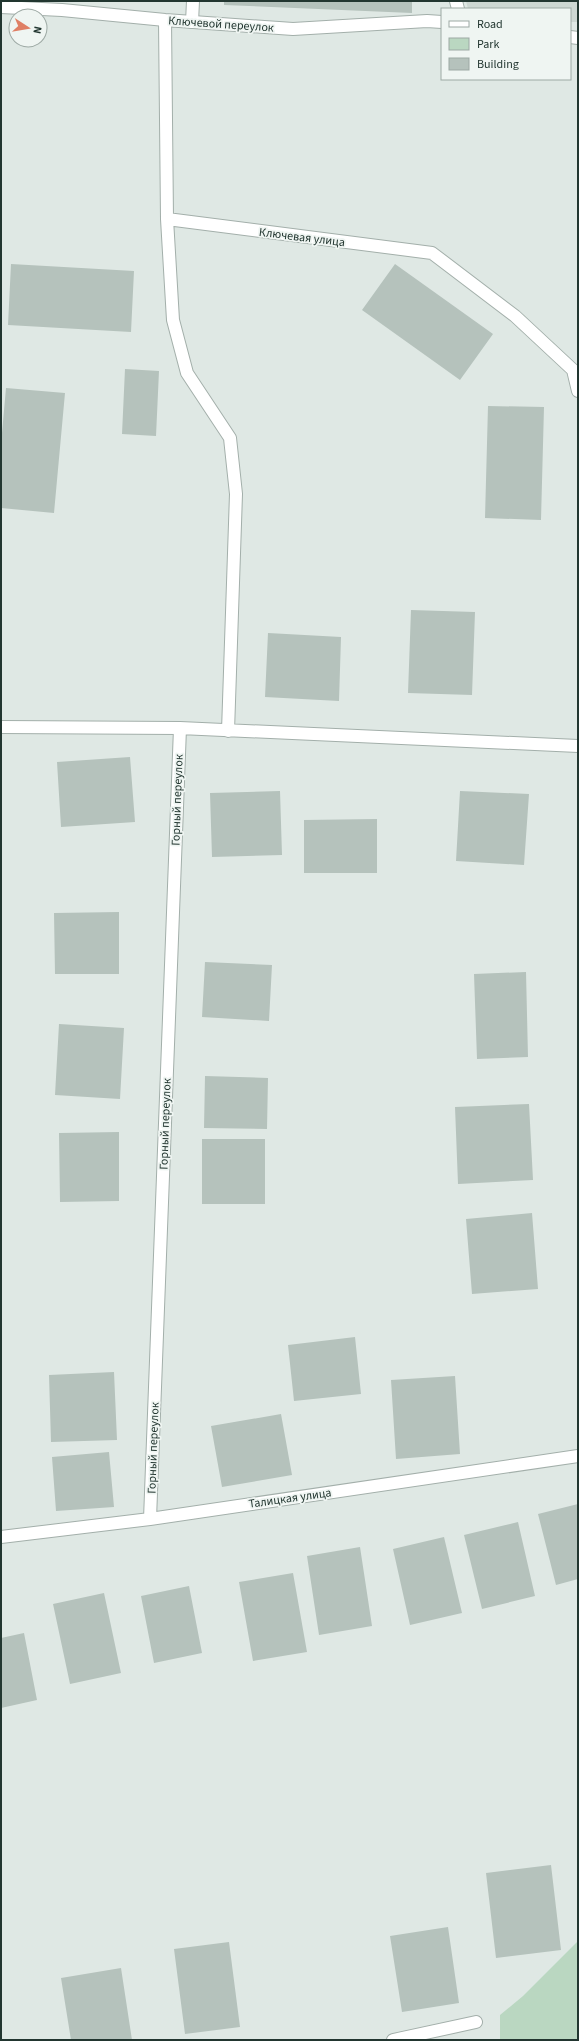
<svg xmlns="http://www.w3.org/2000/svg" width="579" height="2041" viewBox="0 0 579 2041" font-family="'Source Sans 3',sans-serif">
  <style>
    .built { fill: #cdd7d2 }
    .green { fill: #bad7c1 }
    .building { fill: #b5c2bc }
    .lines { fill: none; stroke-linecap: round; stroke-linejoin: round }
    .service-casing { stroke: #a3afaa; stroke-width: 14 }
    .minor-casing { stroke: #a3afaa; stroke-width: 14 }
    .service { stroke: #fff; stroke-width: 12 }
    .minor { stroke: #fff; stroke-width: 12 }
    .labels { text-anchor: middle; stroke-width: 3.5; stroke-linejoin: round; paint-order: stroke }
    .street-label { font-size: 12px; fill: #223630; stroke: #eff5f2 }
  </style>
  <rect width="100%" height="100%" fill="#dfe8e4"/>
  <path class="built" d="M466,1H578V22H570V9H468Z"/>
  <path class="green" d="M578,1941V2040H500V2015L523,1996Z"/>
  <path class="building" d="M224,1H412V13L224,5Z
    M11,264L134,271L131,332L8,325Z
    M395,264L493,334L460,380L362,310Z
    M125,369L159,371L156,436L122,434Z
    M6,388L65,393L54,513L1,508V444Z
    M488,406L544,407L541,520L485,518Z
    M411,610L475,612L472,695L408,693Z
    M268,633L341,637L339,701L265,697Z
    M130,757L135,822L61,827L57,762Z
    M280,791L282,855L212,857L210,793Z
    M460,791L529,794L524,865L456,861Z
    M377,819V873H304V820Z
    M119,912V974H55L54,913Z
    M205,962L272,965L269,1021L202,1017Z
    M526,972L528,1057L477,1059L474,974Z
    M59,1024L124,1028L120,1099L55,1095Z
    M205,1076L268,1078L267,1129L204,1128Z
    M529,1104L533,1180L458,1184L455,1107Z
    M119,1132V1201L60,1202L59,1133Z
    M202,1139H265V1204H202Z
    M532,1213L538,1289L472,1294L466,1219Z
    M355,1337L361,1394L294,1401L288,1345Z
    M114,1372L117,1440L51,1442L49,1375Z
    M455,1376L460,1454L396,1459L391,1380Z
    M281,1414L292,1475L222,1487L211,1426Z
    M109,1452L114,1507L56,1511L52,1457Z
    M578,1504V1579L556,1585L538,1514Z
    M518,1522L535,1596L482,1609L464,1535Z
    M444,1537L462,1613L410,1625L393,1549Z
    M360,1547L372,1626L319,1635L307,1556Z
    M293,1573L307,1652L253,1661L239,1582Z
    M189,1586L202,1653L154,1663L141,1596Z
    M104,1593L121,1673L70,1684L53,1604Z
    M24,1633L37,1700L1,1708V1638Z
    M551,1865L561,1950L496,1958L486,1873Z
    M448,1927L459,2003L402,2012L390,1936Z
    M229,1942L240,2027L185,2034L174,1949Z
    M121,1968L132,2040H71L61,1978Z"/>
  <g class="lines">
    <defs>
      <path id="service" d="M456,1L458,9
        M192,22L193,1"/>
      <path id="minor" d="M1,7L62,10L165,20L293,29L427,21L442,22
        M165,20L167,219L432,253L515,316L573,370L578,391
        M570,37L578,38
        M167,219L173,320L187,373L230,438L236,494L228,731
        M1,727L180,728L578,746
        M150,1519L180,728
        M1,1537L150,1519L578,1456
        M393,2040L476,2022"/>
    </defs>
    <use href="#service" class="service-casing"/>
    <use href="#minor" class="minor-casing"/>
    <use href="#service" class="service"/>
    <use href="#minor" class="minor"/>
  </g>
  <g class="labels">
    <g class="street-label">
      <text transform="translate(221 24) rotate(4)" y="4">Ключевой переулок</text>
      <text transform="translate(302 237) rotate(7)" y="4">Ключевая улица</text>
      <text transform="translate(177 800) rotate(-88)" y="4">Горный переулок</text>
      <text transform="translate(165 1124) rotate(-88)" y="4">Горный переулок</text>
      <text transform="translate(153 1448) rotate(-88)" y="4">Горный переулок</text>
      <text transform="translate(290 1498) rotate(-8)" y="4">Талицкая улица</text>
    </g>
  </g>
  <rect width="579" height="2041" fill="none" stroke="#223630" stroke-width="4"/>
  <rect x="441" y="8" width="130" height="72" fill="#eff5f2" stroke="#9da9a4"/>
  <rect x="449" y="21" width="20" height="6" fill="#ffffff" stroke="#9da9a4"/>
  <text x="477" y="28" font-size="12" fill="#223630">Road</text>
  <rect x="449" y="38" width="20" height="12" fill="#bad7c1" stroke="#9da9a4"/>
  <text x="477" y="48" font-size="12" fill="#223630">Park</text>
  <rect x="449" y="58" width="20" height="12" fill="#b5c2bc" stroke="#9da9a4"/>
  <text x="477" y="68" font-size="12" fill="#223630">Building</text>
  <g transform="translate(28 28) rotate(102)"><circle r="19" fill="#eff5f2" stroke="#9da9a4"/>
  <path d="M0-3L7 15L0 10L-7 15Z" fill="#df7f65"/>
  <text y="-6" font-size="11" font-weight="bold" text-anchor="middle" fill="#223630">N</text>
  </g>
</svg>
